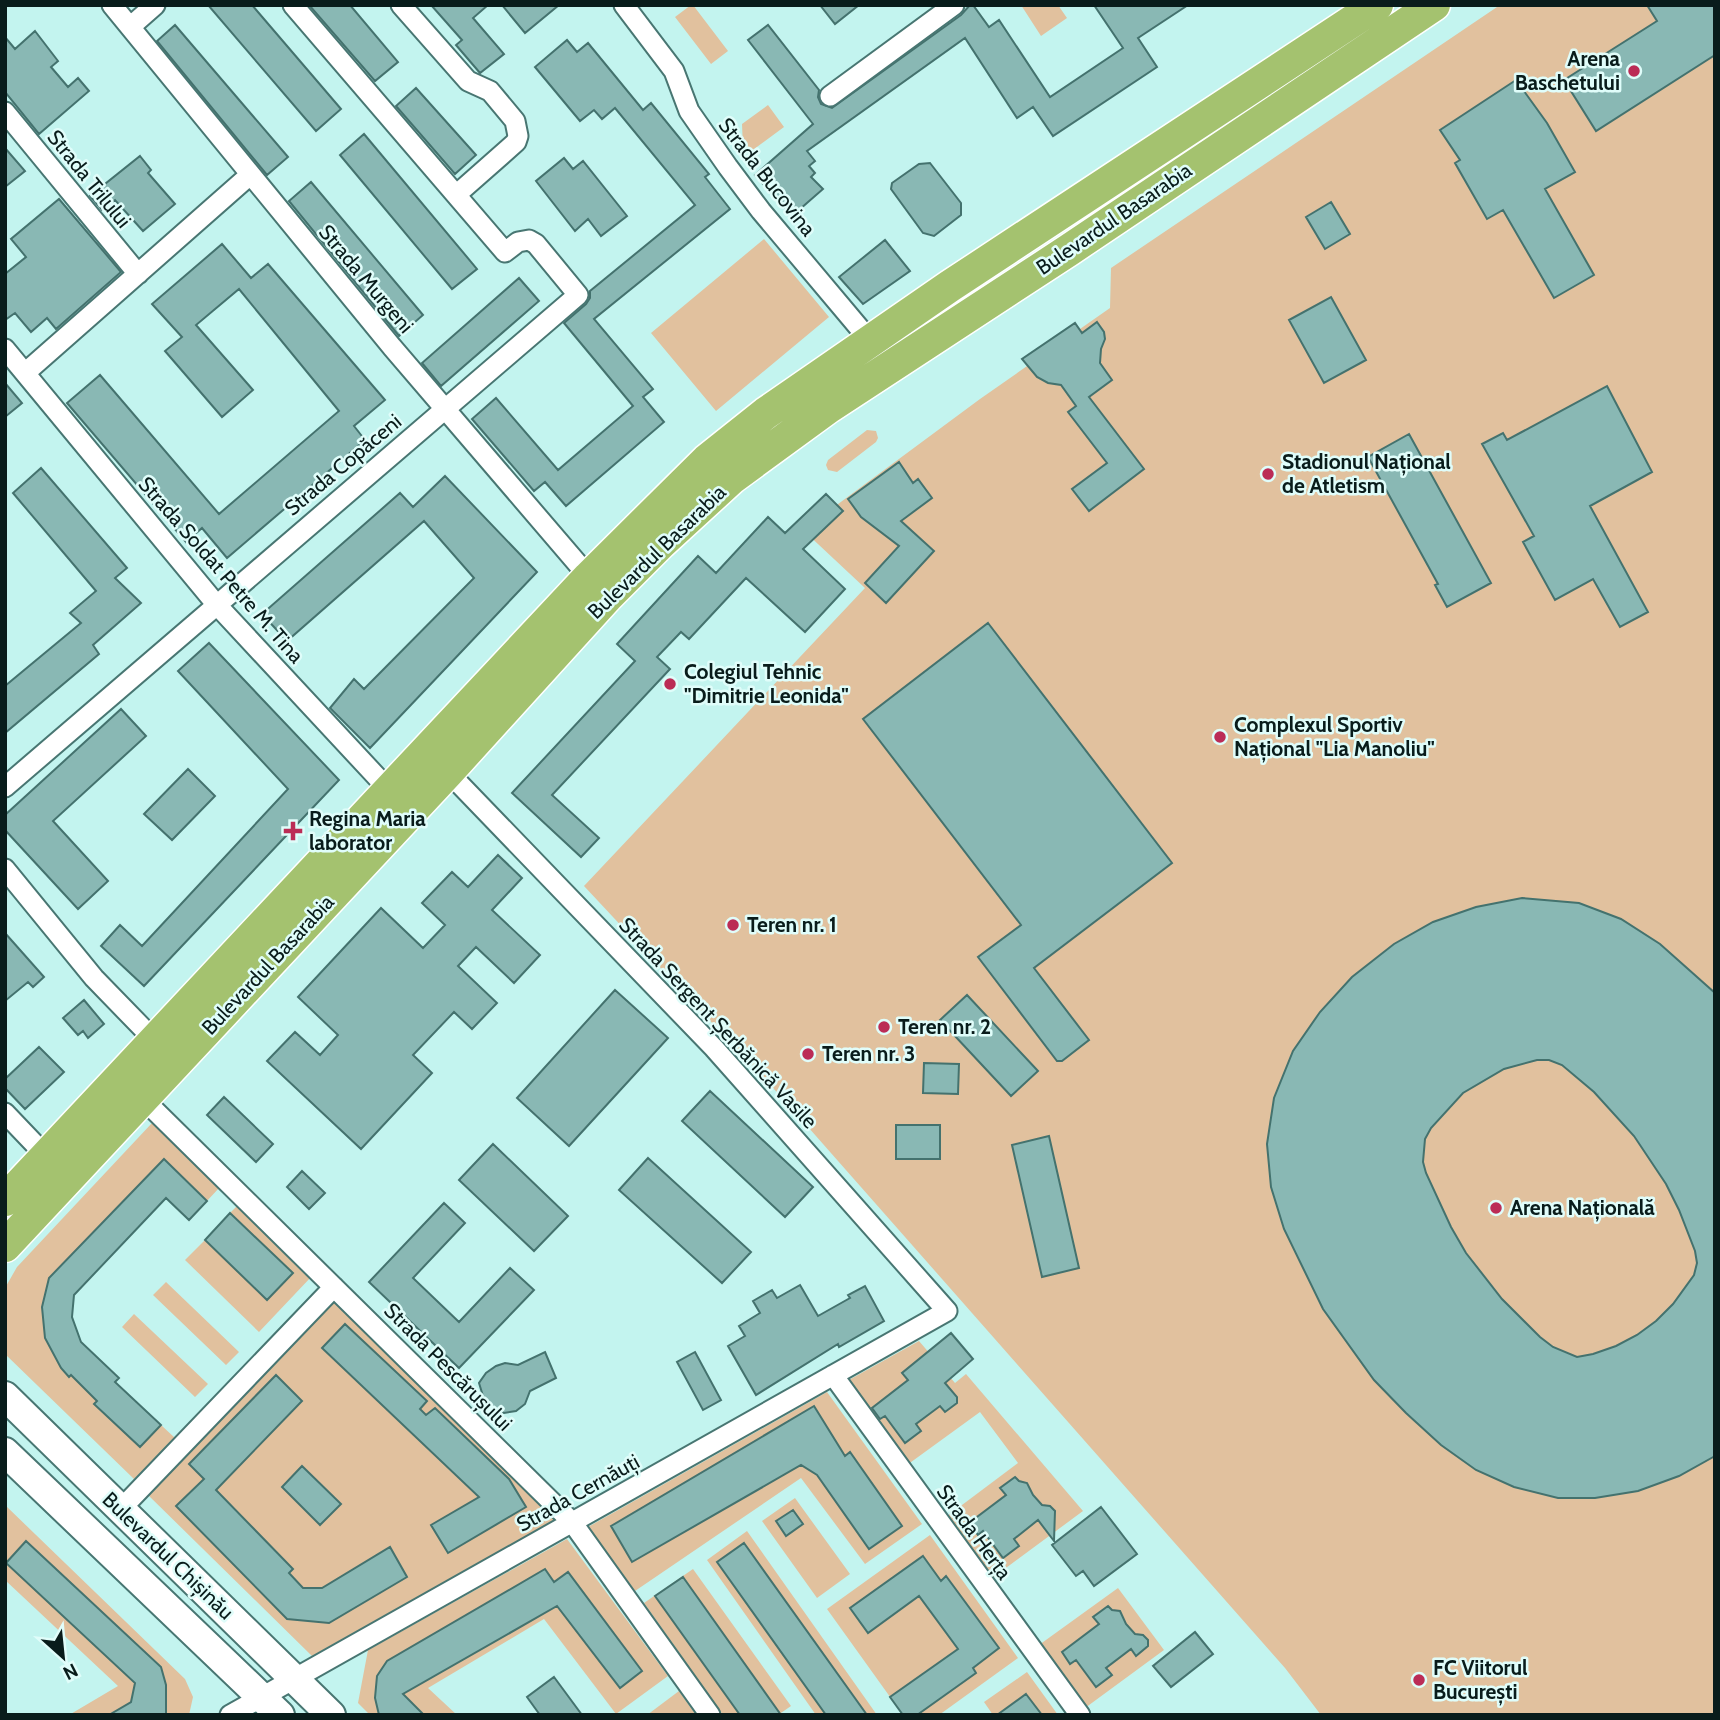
<svg xmlns="http://www.w3.org/2000/svg" width="1720" height="1720" viewBox="0 0 1720 1720" font-family="Cabin,sans-serif">
  <style>
    .green { fill: #e1c19e }
    .building { fill: #89b8b4; stroke: #44726e; stroke-width: 2; fill-rule: evenodd }
    .lines { fill: none; stroke-linecap: round; stroke-linejoin: round }
    .minor-casing { stroke: #487672; stroke-width: 23 }
    .secondary-casing { stroke: #487672; stroke-width: 32 }
    .primary-casing { stroke: #fff; stroke-width: 35 }
    .minor { stroke: #fff; stroke-width: 19 }
    .secondary { stroke: #fff; stroke-width: 28 }
    .primary { stroke: #a4c26f; stroke-width: 32 }
    .poi-dot { fill: #bb2c56; stroke: #e0fdfa; stroke-width: 2.5 }
    .labels { text-anchor: middle; stroke-width: 5; stroke-linejoin: round; paint-order: stroke }
    .poi-label { font-size: 21px; font-weight: bold; fill: #091c1b; stroke: #e0fdfa; text-anchor: start }
    .street-label { font-size: 21px; fill: #091c1b; stroke: #e0fdfa }
  </style>
  <rect width="100%" height="100%" fill="#c3f4ef"/>
  <path class="green" d="M691,5H693L728,51L711,64L675,17Z
    M1021,5H1058L1067,18L1041,36Z
    M1500,5H1715V1715H1321L1285,1668L786,1102L584,886L865,588L803,530L980,399L1110,308L1111,268Z
    M768,105L784,127L750,152L743,148L742,124Z
    M764,239L829,317L716,411L651,333Z
    M867,430L876,431L878,438L876,442L837,472L828,470L826,465L828,460Z
    M152,1123L219,1188L207,1201L165,1160L49,1279L42,1307L45,1338L61,1368L69,1377L71,1375L97,1401L95,1404L139,1447L161,1425L175,1438L134,1479L5,1354V1288L17,1267Z
    M238,1205L312,1276L259,1332L185,1260L205,1240L267,1300L292,1273L230,1213Z
    M166,1282L239,1352L226,1365L153,1295Z
    M335,1299L558,1519L312,1656L146,1493Z
    M134,1314L208,1384L195,1397L122,1327Z
    M919,1341L955,1383L966,1374L1083,1511L991,1579L946,1517L1018,1463L980,1412L907,1465L847,1381Z
    M827,1392L922,1524L865,1564L801,1478L635,1591L588,1527Z
    M795,1498L850,1574L817,1598L762,1521Z
    M5,1505L185,1679L193,1697L189,1715H69L118,1686L5,1580Z
    M747,1531L877,1715H816L707,1560Z
    M930,1535L1018,1658L939,1715H903L827,1609Z
    M567,1539L668,1676L616,1714L544,1619L428,1688L457,1715H370L358,1703L368,1650Z
    M693,1569L791,1706L778,1715H723L644,1603Z
    M1118,1588L1164,1650L1085,1708L1039,1645Z
    M1027,1672L1058,1715H993L984,1702Z
    M679,1691L696,1715H647Z"/>
  <path class="building" d="M208,5H252L341,109L316,131Z
    M309,5H350L398,62L375,81Z
    M431,5H488L473,18L504,54L480,73L456,45L462,40Z
    M502,5H559L525,33Z
    M820,5H859L835,24Z
    M970,5H973L989,27L999,20L1050,97L1123,48L1094,5H1188L1138,38L1157,67L1053,136L1033,107L1017,118L965,38L807,151L815,161L809,166L815,173L811,177L823,189L792,216L755,175L813,124L748,40L768,25L819,90L818,97L821,104L832,108L961,15Z
    M1647,5H1715V55L1596,131L1564,80L1657,21Z
    M175,25L288,157L267,175L157,41Z
    M35,31L58,61L51,67L68,87L78,78L89,91L39,134L5,92V37L15,49Z
    M567,40L577,52L588,43L643,110L651,103L709,174L705,177L730,209L594,319L653,389L643,397L664,422L566,506L545,482L534,491L472,419L496,398L558,470L633,406L564,323L586,304L590,298V291L695,205L615,108L602,119L594,110L580,121L535,67Z
    M1516,80L1547,123L1575,172L1545,189L1594,275L1554,298L1503,210L1487,219L1455,163L1460,160L1440,130Z
    M416,88L476,155L455,174L396,106Z
    M364,134L477,269L452,289L340,155Z
    M5,148L25,171L5,187Z
    M140,156L151,170L148,173L175,204L143,231L115,200L102,210L90,196Z
    M564,158L573,169L583,161L627,216L601,236L588,219L575,231L536,181Z
    M930,163L961,203V215L934,236L923,233L891,189L892,183L919,164Z
    M311,182L423,315L399,336L289,201Z
    M59,199L121,272L56,329L47,318L31,332L15,313L5,320V274L26,257L11,239Z
    M1331,202L1350,234L1325,249L1306,217Z
    M885,240L910,271L863,304L839,277Z
    M222,244L251,278L268,264L385,400L354,426L365,440L227,558L202,528L186,542L67,403L100,375L219,514L339,411L239,289L196,325L253,390L222,417L165,351L182,337L152,304Z
    M519,278L539,301L441,386L422,363Z
    M1331,297L1366,360L1324,383L1289,320Z
    M1097,322L1104,332L1105,339L1101,349L1100,363L1112,380L1089,397L1144,469L1089,511L1072,489L1107,463L1068,412L1076,406L1061,385L1048,383L1037,377L1022,359L1075,323L1082,333Z
    M5,383L22,403L5,417Z
    M1607,386L1652,472L1590,506L1648,612L1620,627L1593,579L1555,600L1523,542L1534,536L1482,444L1503,433L1507,440Z
    M1409,434L1491,583L1447,607L1435,585L1438,584L1368,457Z
    M899,462L913,483L918,479L932,498L901,521L934,551L886,603L865,583L899,546L861,517L848,499Z
    M41,468L127,568L115,578L141,603L93,645L99,654L5,733V686L81,623L70,613L96,591L13,493Z
    M445,476L537,572L370,748L330,708L354,679L364,689L474,578L424,521L287,641L262,614L400,493L413,507Z
    M826,494L843,511L803,549L845,589L805,632L746,578L689,639L681,632L657,657L670,669L552,795L599,838L581,857L512,793L635,661L617,644L698,556L716,573L768,517L785,533Z
    M988,623L1172,863L1034,968L1089,1040L1062,1061H1057L978,957L1021,925L863,719Z
    M209,643L339,780L144,986L101,946L120,925L142,946L288,789L178,671Z
    M121,709L146,736L53,821L108,881L78,909L5,830V815Z
    M188,769L215,796L172,840L144,814Z
    M498,855L522,878L492,910L540,955L514,983L476,947L458,966L497,1003L472,1029L454,1012L413,1055L432,1073L361,1149L267,1061L295,1032L320,1055L338,1035L298,997L381,908L423,948L445,925L422,903L452,872L468,887Z
    M1522,898L1579,903L1621,919L1660,944L1715,993V1456L1679,1476L1638,1491L1595,1498H1558L1514,1487L1476,1470L1441,1445L1406,1413L1374,1380L1323,1309L1284,1229L1271,1187L1267,1144L1274,1098L1293,1051L1320,1012L1352,977L1394,944L1433,922L1476,907ZM1537,1060H1549L1562,1065L1594,1092L1634,1136L1666,1184L1679,1210L1695,1251L1697,1263L1694,1275L1673,1304L1656,1321L1637,1335L1616,1346L1593,1354L1577,1357L1553,1347L1540,1337L1502,1299L1466,1253L1451,1227L1426,1173L1423,1162L1425,1139L1431,1128L1463,1093L1504,1069Z
    M5,933L44,977L33,987L28,982L5,1001Z
    M615,990L668,1038L569,1146L517,1098Z
    M967,995L1038,1071L1011,1096L940,1020Z
    M84,1000L104,1024L88,1038L83,1031L78,1035L63,1018Z
    M39,1047L64,1072L25,1109L5,1088V1079Z
    M924,1063L959,1064L958,1094L923,1093Z
    M710,1091L813,1187L785,1217L682,1121Z
    M224,1097L273,1144L256,1162L207,1115Z
    M896,1125H940V1159H896Z
    M1049,1136L1079,1268L1042,1277L1012,1145Z
    M493,1144L568,1216L534,1251L459,1180Z
    M648,1158L751,1252L722,1283L619,1190Z
    M164,1159L207,1201L189,1220L166,1198L74,1295L72,1317L81,1342L119,1378L115,1382L161,1425L140,1447L94,1404L97,1401L71,1375L69,1377L61,1368L45,1338L42,1307L49,1278Z
    M302,1171L325,1193L309,1209L287,1187Z
    M444,1203L465,1223L413,1278L459,1322L510,1268L534,1290L459,1368L369,1282Z
    M230,1213L293,1273L267,1300L205,1240Z
    M800,1285L818,1316L850,1298L848,1295L865,1286L884,1321L839,1347L838,1344L756,1395L728,1346L745,1336L739,1326L760,1313L753,1301L772,1290L777,1298Z
    M345,1324L427,1401L420,1409L426,1415L435,1408L509,1479L526,1507L448,1553L431,1525L479,1497L322,1348Z
    M951,1333L973,1359L945,1383L957,1397V1403L945,1412L940,1406L916,1424L921,1431L905,1443L885,1416L880,1419L872,1408L908,1380L902,1373Z
    M545,1352L556,1378L530,1391L525,1404L516,1411L504,1413L492,1408L483,1396L479,1383L486,1373L496,1366L505,1363L518,1365Z
    M695,1352L721,1400L703,1410L677,1362Z
    M276,1375L302,1401L216,1490L293,1569L289,1573L303,1588H322L390,1547L407,1577L329,1623L287,1619L176,1506L204,1479L189,1464Z
    M814,1406L845,1456L850,1452L902,1526L869,1549L817,1475L801,1465L632,1562L611,1526Z
    M302,1466L341,1504L320,1525L282,1487Z
    M1015,1477L1019,1481L1027,1483L1033,1495L1042,1505L1050,1506L1055,1511L1054,1541L1038,1520L1014,1539L1019,1546L1003,1558L983,1531L978,1535L969,1523L1006,1495L1000,1488Z
    M1101,1507L1137,1554L1094,1586L1083,1571L1076,1576L1052,1545Z
    M793,1510L803,1524L786,1536L776,1521Z
    M26,1541L161,1667L166,1685V1715H109L131,1702L135,1683L6,1563Z
    M744,1543L867,1715H826L717,1562Z
    M923,1556L941,1581L946,1576L999,1648L973,1668L976,1673L917,1715H903L890,1697L958,1649L919,1596L868,1633L850,1608Z
    M545,1569L554,1582L568,1572L642,1671L620,1688L557,1606L403,1694L424,1715H379L375,1698L377,1676L387,1661Z
    M683,1577L781,1715H740L655,1596Z
    M1108,1606L1112,1610L1120,1611L1126,1624L1135,1634L1143,1635L1148,1640V1646L1136,1656L1131,1649L1106,1668L1112,1675L1096,1687L1076,1660L1070,1664L1062,1652L1099,1624L1093,1617Z
    M1195,1632L1213,1654L1171,1687L1153,1666Z
    M554,1677L582,1715H540L527,1697Z
    M1026,1694L1042,1715H997Z"/>
  <g class="lines">
    <defs>
      <path id="minor" d="M112,5L392,347L589,577
        M401,5L468,81L490,91L515,121L518,136L516,142L456,195
        M624,5L674,71L689,111L728,167L761,211L877,349
        M130,27L155,5
        M830,96L954,5
        M5,112L138,274
        M5,349L216,604L389,790
        M25,373L250,175
        M5,787L578,295L536,244L529,240L518,242L505,252L293,5
        M5,869L94,978L161,1047
        M136,1092L572,1522L710,1715
        M5,1113L47,1157
        M833,1375L1080,1715
        M120,1510L334,1287
        M230,1715L947,1311L714,1048L448,772"/>
      <path id="secondary" d="M5,1396L331,1715
        M5,1452L280,1715"/>
      <path id="primary" d="M5,1200L589,577L707,460L766,413L950,286L1377,5
        M5,1246L448,772L607,597L661,543L732,478L829,407L1069,250L1434,5"/>
    </defs>
    <use href="#minor" class="minor-casing"/>
    <use href="#secondary" class="secondary-casing"/>
    <use href="#primary" class="primary-casing"/>
    <use href="#minor" class="minor"/>
    <use href="#secondary" class="secondary"/>
    <use href="#primary" class="primary"/>
  </g>
  <g class="poi-dot">
    <circle cx="1634" cy="71" r="7"/>
    <circle cx="1268" cy="474" r="7"/>
    <circle cx="670" cy="684" r="7"/>
    <circle cx="1220" cy="737" r="7"/>
    <path d="M289.5 820.5h7v7h7v7h-7v7h-7v-7h-7v-7h7z"/>
    <circle cx="733" cy="925" r="7"/>
    <circle cx="884" cy="1027" r="7"/>
    <circle cx="808" cy="1054" r="7"/>
    <circle cx="1496" cy="1208" r="7"/>
    <circle cx="1419" cy="1680" r="7"/>
  </g>
  <g class="labels">
    <g class="poi-label">
      <text x="1620" y="66" text-anchor="end">Arena<tspan x="1620" dy="24">Baschetului</tspan></text>
      <text x="1282" y="469">Stadionul Național<tspan x="1282" dy="24">de Atletism</tspan></text>
      <text x="684" y="679">Colegiul Tehnic<tspan x="684" dy="24">"Dimitrie Leonida"</tspan></text>
      <text x="1234" y="732">Complexul Sportiv<tspan x="1234" dy="24">Național "Lia Manoliu"</tspan></text>
      <text x="309" y="826">Regina Maria<tspan x="309" dy="24">laborator</tspan></text>
      <text x="747" y="932">Teren nr. 1</text>
      <text x="898" y="1034">Teren nr. 2</text>
      <text x="822" y="1061">Teren nr. 3</text>
      <text x="1510" y="1215">Arena Națională</text>
      <text x="1433" y="1675">FC Viitorul<tspan x="1433" dy="24">București</tspan></text>
    </g>
    <g class="street-label">
      <text transform="translate(767 177) rotate(52)" y="7">Strada Bucovina</text>
      <text transform="translate(89 179) rotate(51)" y="7">Strada Trilului</text>
      <text transform="translate(1114 219) rotate(-34)" y="7">Bulevardul Basarabia</text>
      <text transform="translate(366 279) rotate(50)" y="7">Strada Murgeni</text>
      <text transform="translate(343 465) rotate(-40)" y="7">Strada Copăceni</text>
      <text transform="translate(657 552) rotate(-44)" y="7">Bulevardul Basarabia</text>
      <text transform="translate(221 570) rotate(49)" y="7">Strada Soldat Petre M. Tina</text>
      <text transform="translate(268 965) rotate(-47)" y="7">Bulevardul Basarabia</text>
      <text transform="translate(718 1023) rotate(47)" y="7">Strada Sergent Șerbănică Vasile</text>
      <text transform="translate(448 1367) rotate(45)" y="7">Strada Pescărușului</text>
      <text transform="translate(578 1493) rotate(-29)" y="7">Strada Cernăuți</text>
      <text transform="translate(974 1532) rotate(54)" y="7">Strada Herța</text>
      <text transform="translate(168 1556) rotate(44)" y="7">Bulevardul Chișinău</text>
    </g>
  </g>
  <rect width="1720" height="1720" fill="none" stroke="#091c1b" stroke-width="14"/>
  <g transform="translate(63 1657) rotate(153)" stroke="#e0fdfa" stroke-width="5" paint-order="stroke">
  <path d="M0-5L12 26L0 18L-12 26Z" fill="#091c1b"/>
  <text y="-10" font-size="19" font-weight="bold" text-anchor="middle" fill="#091c1b">N</text>
  </g>
</svg>
